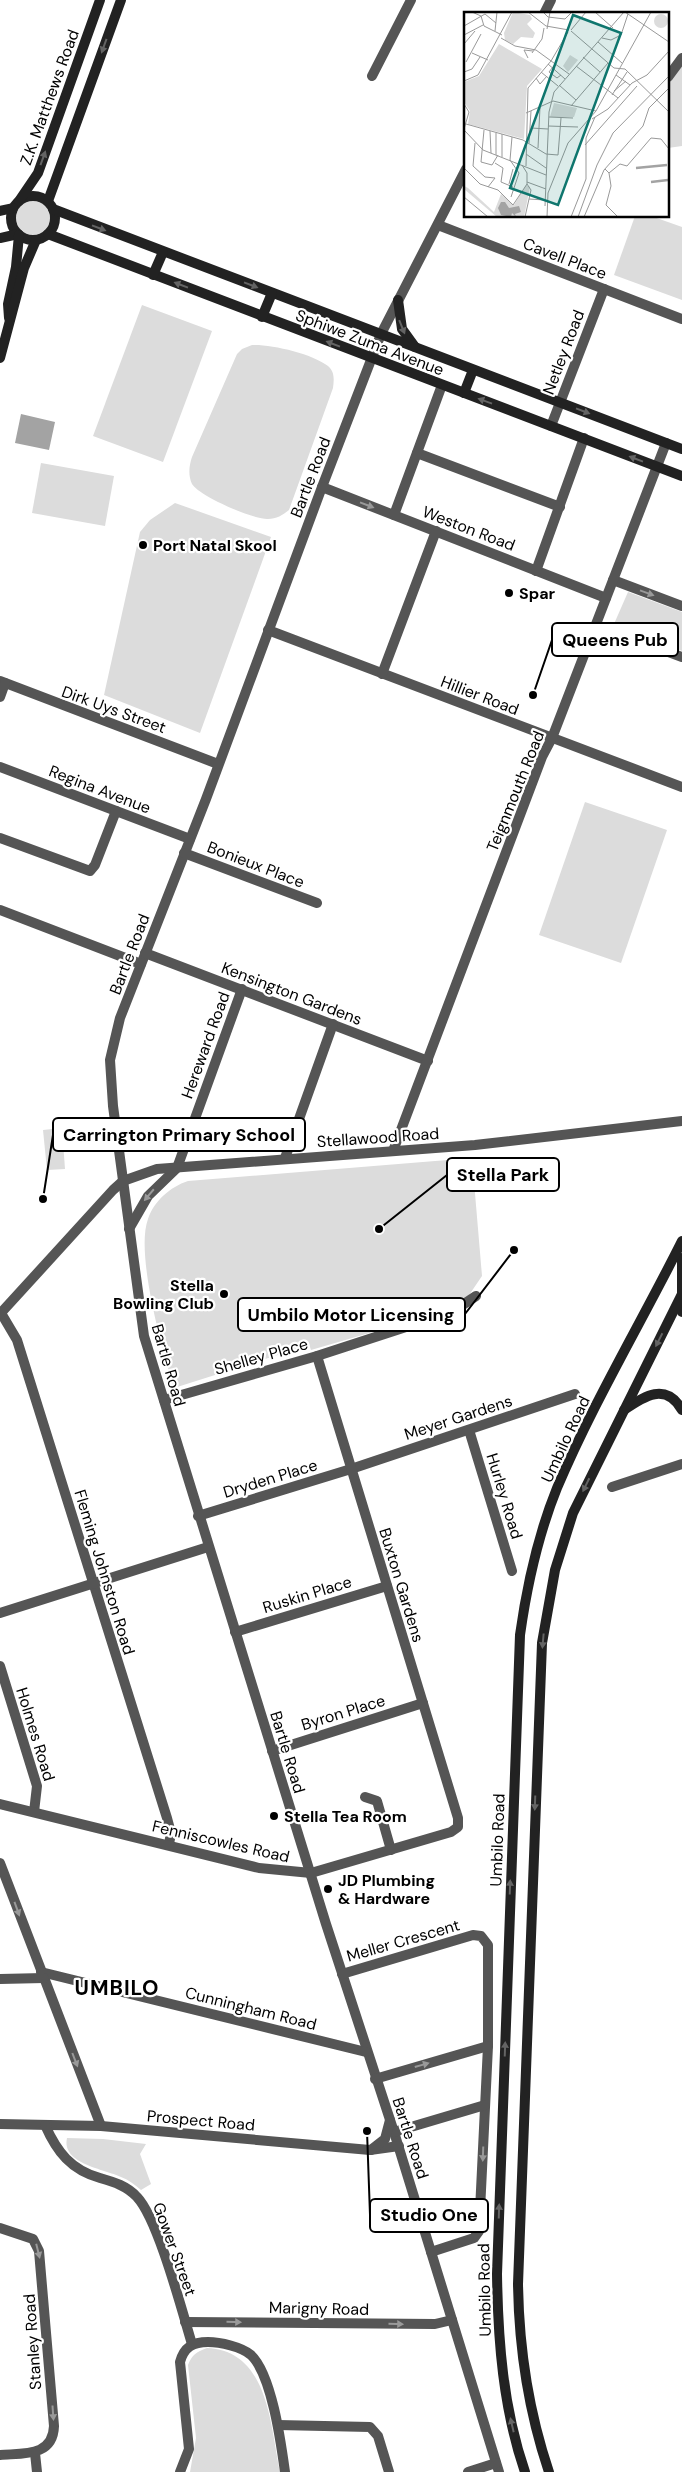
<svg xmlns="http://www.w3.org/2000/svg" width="682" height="2472" font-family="'DM Sans',sans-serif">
<rect width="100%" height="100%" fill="#fff"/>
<g fill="#dcdcdc">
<path d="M682,62V146L668,148V84Z"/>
<circle cx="33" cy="218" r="17"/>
<path d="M635,216H651L682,227V300L614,275Z"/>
<path d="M142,305L212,331L163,462L93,436Z"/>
<path d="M252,345C271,344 313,354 328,366C335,372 334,380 333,388L289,510C283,515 276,519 268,519C254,520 199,496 192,484C188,475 189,466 192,457L237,354L242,349Z"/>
<path d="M41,463L114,476L105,526L32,513Z"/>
<path d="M175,503L271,537L200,733L104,695L140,532L150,520Z"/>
<path d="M628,592L682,612V651L614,624Z"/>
<path d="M585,802L667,830L621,963L539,935Z"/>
<path d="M62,1128L65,1169L47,1170L43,1130Z"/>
<path d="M472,1158L482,1276L465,1301L452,1309L311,1350L308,1341L300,1348L174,1388C163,1352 135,1254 148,1219C154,1201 170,1187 188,1181Z"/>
<path d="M67,2138L103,2139L146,2144L140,2154L151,2184L141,2190C135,2185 129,2180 121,2177C105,2169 61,2164 67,2138Z"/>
<path d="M207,2348C269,2351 270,2425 280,2472H190L196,2438L188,2365C192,2355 196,2352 207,2348Z"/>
</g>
<path fill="#a3a3a3" d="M21,414L55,422L49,450L15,443Z"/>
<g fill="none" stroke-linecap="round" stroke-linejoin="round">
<g stroke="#555" stroke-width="10">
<path d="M544,14L551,0"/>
<path d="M372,76L411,0"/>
<path d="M668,77L682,58"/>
<path d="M466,169L381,334L322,487L206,799L120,1018L110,1060L113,1106L144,1336L326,1924L394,2132L499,2472"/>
<path d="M438,225L682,319"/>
<path d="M551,426L604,289"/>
<path d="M417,453L560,507"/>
<path d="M322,487L606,598"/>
<path d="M394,515L442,385"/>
<path d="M536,571L584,438"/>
<path d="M613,580L682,606"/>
<path d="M596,625L682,657"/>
<path d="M268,630L682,787"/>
<path d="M382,674L436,531"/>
<path d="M0,681L218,764"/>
<path d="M0,697L5,683"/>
<path d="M0,767L190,839"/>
<path d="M0,838L90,871L95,865L116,811"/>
<path d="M184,853L317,903"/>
<path d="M0,910L141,964"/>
<path d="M145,953L428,1061"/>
<path d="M393,1151L542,757L552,738L666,443"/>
<path d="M285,1158L333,1024"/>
<path d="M129,1229L148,1196L177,1168L242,989"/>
<path d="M1,1313L17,1340L167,1818L171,1833L169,1844"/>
<path d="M0,1314L113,1190L123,1181L157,1169L475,1145L682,1121"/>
<path d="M164,1400L317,1356L452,1312L476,1296"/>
<path d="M469,1430L512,1571"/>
<path d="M612,1487L682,1464"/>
<path d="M198,1516L351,1469L575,1394"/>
<path d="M0,1613L208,1547"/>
<path d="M235,1632L387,1586"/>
<path d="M0,1666L37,1786L34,1812"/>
<path d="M272,1751L423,1703"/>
<path d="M365,1797L377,1801L391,1850"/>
<path d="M0,1804L259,1868L311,1873L451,1832L458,1827V1818L317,1356"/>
<path d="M0,1863L101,2126"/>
<path d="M41,1972L366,2052"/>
<path d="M342,1974L473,1935L481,1936L488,1945V2046L479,2231L474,2238L431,2252"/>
<path d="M0,1979L44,1978"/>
<path d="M375,2079L488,2046"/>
<path d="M0,2124L101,2126L370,2150L399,2146"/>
<path d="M45,2125C57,2152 71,2170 100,2178C114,2182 127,2186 137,2197C158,2219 182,2311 192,2344"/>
<path d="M394,2132L485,2105"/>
<path d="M371,2150L385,2139L390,2120"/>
<path d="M0,2228L33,2239L39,2251L54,2426C53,2457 23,2453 0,2455"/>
<path d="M185,2322L435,2324L452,2320"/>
<path d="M278,2425L370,2427L378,2436L389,2472"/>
<path d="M35,2453L37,2472"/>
<path d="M180,2472L189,2449L180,2362C184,2347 193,2342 208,2342C220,2342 242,2347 251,2355C272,2375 281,2443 285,2472"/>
<path d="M468,2472L496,2463"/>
</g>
<g stroke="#222" stroke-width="10">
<circle cx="33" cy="218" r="22"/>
<path d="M19,201L38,173L100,0"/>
<path d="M48,201L121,0"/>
<path d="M53,209L682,449"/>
<path d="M0,211L13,208"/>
<path d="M48,234L682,476"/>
<path d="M0,238L18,234"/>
<path d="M153,275L163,252"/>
<path d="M398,300L402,329L415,347"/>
<path d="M262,317L272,293"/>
<path d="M9,318L8,304L16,267L19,235"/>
<path d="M0,358L24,268L36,240"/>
<path d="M464,393L473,370"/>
<path d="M682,1258V1312"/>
<path d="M624,1410C644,1396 666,1382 682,1410"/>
<path d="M525,2472C503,2408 498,2341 497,2274L520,1635C527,1585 538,1535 557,1488C593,1403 641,1323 682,1241"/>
<path d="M549,2472C528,2410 519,2349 518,2284L542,1643L555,1570L573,1513L682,1294"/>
</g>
</g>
<defs><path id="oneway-solid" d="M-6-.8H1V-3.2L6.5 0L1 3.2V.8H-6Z" transform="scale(1.25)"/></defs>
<g fill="#646464">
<use href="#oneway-solid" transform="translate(104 46) rotate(110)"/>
<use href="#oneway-solid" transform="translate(43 158) rotate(-70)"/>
<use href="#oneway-solid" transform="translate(99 228) rotate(21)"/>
<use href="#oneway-solid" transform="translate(181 285) rotate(-159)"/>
<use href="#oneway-solid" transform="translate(251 285) rotate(21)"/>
<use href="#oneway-solid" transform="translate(402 327) rotate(68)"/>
<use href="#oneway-solid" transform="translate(333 344) rotate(-159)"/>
<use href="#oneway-solid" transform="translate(485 401) rotate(-160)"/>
<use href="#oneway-solid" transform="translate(583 411) rotate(21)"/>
<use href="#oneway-solid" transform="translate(636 459) rotate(-159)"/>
<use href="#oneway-solid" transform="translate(659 1340) rotate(117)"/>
<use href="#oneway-solid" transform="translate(586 1485) rotate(116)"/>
<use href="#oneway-solid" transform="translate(543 1641) rotate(95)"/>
<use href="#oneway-solid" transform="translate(535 1803) rotate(92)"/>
<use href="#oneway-solid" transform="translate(510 1887) rotate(-88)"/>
<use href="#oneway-solid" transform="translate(505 2049) rotate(-88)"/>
<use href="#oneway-solid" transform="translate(499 2211) rotate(-88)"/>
<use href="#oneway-solid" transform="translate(512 2425) rotate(-103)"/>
</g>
<g fill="#999">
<use href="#oneway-solid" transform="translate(367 505) rotate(21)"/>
<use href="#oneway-solid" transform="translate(647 593) rotate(20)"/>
<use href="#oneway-solid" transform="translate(149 1195) rotate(130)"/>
<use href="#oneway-solid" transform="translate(17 1909) rotate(70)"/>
<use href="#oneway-solid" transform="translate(75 2060) rotate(69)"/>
<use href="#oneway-solid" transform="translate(422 2065) rotate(-16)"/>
<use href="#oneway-solid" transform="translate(483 2154) rotate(92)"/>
<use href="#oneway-solid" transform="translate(38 2251) rotate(76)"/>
<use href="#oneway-solid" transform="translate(234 2322) rotate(1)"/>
<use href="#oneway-solid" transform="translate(396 2324) rotate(1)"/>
<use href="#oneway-solid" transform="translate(53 2413) rotate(86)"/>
</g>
<g fill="#000" stroke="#fff" stroke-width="2">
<circle cx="143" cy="545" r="5"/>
<circle cx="509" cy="593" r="5"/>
<circle cx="224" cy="1294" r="5"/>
<circle cx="274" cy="1816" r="5"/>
<circle cx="328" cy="1889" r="5"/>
</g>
<g text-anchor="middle" stroke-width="4.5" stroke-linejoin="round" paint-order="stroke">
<g font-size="16" fill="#000" stroke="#fff">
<text transform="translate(49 97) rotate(-70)" y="6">Z.K. Matthews Road</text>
<text transform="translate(565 258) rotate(21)" y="6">Cavell Place</text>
<text transform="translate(370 342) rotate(21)" y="6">Sphiwe Zuma Avenue</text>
<text transform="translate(563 352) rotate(-69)" y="6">Netley Road</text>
<text transform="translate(310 477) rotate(-69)" y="6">Bartle Road</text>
<text transform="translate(469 528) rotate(21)" y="6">Weston Road</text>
<text transform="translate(480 695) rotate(21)" y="6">Hillier Road</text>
<text transform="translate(114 709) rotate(20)" y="6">Dirk Uys Street</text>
<text transform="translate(100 789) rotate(21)" y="6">Regina Avenue</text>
<text transform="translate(515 791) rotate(-68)" y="6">Teignmouth Road</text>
<text transform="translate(256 864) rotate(21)" y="6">Bonieux Place</text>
<text transform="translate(129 954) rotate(-69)" y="6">Bartle Road</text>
<text transform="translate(292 993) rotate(21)" y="6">Kensington Gardens</text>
<text transform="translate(205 1045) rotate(-70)" y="6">Hereward Road</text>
<text transform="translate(378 1137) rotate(-4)" y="6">Stellawood Road</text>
<text transform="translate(261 1356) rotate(-16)" y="6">Shelley Place</text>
<text transform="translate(169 1365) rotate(74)" y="6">Bartle Road</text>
<text transform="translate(458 1417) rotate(-18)" y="6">Meyer Gardens</text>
<text transform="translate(565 1439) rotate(-65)" y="6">Umbilo Road</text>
<text transform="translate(270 1478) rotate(-17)" y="6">Dryden Place</text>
<text transform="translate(505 1496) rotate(73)" y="6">Hurley Road</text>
<text transform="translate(105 1572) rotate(73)" y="6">Fleming Johnston Road</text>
<text transform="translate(402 1585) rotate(73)" y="6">Buxton Gardens</text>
<text transform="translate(307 1594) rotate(-17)" y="6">Ruskin Place</text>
<text transform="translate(343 1712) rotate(-17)" y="6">Byron Place</text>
<text transform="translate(36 1734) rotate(73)" y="6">Holmes Road</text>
<text transform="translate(288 1752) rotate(73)" y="6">Bartle Road</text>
<text transform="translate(497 1840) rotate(-88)" y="6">Umbilo Road</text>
<text transform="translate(221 1841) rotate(13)" y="6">Fenniscowles Road</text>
<text transform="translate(403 1940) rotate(-16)" y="6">Meller Crescent</text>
<text transform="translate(251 2008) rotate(14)" y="6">Cunningham Road</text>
<text transform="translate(201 2120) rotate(5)" y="6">Prospect Road</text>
<text transform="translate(411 2138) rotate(72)" y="6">Bartle Road</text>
<text transform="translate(175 2249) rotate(70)" y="6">Gower Street</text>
<text transform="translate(484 2290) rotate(-91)" y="6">Umbilo Road</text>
<text transform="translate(319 2308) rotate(1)" y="6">Marigny Road</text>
<text transform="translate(32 2342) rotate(-94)" y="6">Stanley Road</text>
</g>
<g font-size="16" font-weight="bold" fill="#000" stroke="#fff" text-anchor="start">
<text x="153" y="551">Port Natal Skool</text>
<text x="519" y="599">Spar</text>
<text x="214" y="1291" text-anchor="end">Stella<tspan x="214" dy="18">Bowling Club</tspan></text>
<text x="284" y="1822">Stella Tea Room</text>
<text x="338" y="1886">JD Plumbing<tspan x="338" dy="18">&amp; Hardware</tspan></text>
</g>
<g font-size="21" font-weight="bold" letter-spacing="1" fill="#000" stroke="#fff">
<text x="117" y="1995">UMBILO</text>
</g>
</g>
<g transform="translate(464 12)">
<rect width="205" height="205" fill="#fff"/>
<path d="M49,0L66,3L68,7L63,12L71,21L69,26L57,25L49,32L41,28L40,21ZM190 9a7 7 0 1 1 14 0a7 7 0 1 1-14 0ZM35,32L78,57L63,74L60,127L4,112L6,99L0,90V70L15,64ZM106,43L114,48L104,60L99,54ZM90,91L113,96L110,105H86ZM62,173L66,175L60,205H33L0,177V174L4,176L30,200L37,182L50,193Z" fill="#dcdcdc"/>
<path d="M37,190H41L45,196L55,194L57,200L51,202L52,205L48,201L47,205L37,203L34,196Z" fill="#a3a3a3"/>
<path fill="none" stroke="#a3a3a3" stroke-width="2.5" d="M172,156L203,153M187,170L204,168"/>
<path fill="none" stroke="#999" stroke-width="1" d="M8,0L17,4L20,14L38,23M64,0L82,14L105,18M79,0L84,5L101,7L108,0M131,0L149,16M161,0L205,30M0,14L21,2L32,11M83,17L86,0M107,18L122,0M31,19L33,0M107,19L150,56L161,57L205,100M0,23L19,13M37,26L51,34L72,38L105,62M138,26L147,28L157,23L164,2M134,30L158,51M0,32L11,19M8,41L24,48M68,41L78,27L80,16M119,45L136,60M64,46L60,38L69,39M2,50L17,22M92,51L85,60L93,66L97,63M84,52L101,67M112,54L154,86M0,60L8,57L16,45M77,60L94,74M152,63L166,73M72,66L76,72L83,64M0,69L14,63L48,0M95,73L112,88M150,79L162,69M148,83L163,60M0,92L5,100L0,117V147M107,94L144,51M62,101L89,89L132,99M85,105L109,106M128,107L144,97L168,71L183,63L205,39M2,112L59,128L82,142L94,143L97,106M84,114L114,115M67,116L84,117M20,118L17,150L28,153L34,143M1,119L19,138L82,163M26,119L27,141M32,121V143M38,122V145M11,131L9,154L21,165L31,166L24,175M65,131L67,99M121,133L173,74M74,136L76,95M62,142L82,156M31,151L39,156L37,170L49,175M62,154L64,76L87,49L104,20M0,156L16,172L34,178L49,193L63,172V161L58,153M141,157L145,161L147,174L142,193L154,205M145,161L156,152L163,154L187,126L197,127L205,137M63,170L82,177M45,172L49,157M0,185L24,205M47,185L55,161L46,148L48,125M65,187L81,188M81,194L85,100L90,80L160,0M61,205L67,178L63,172M83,205L84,181L104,131L132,99L187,0M107,205L122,167V126L131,105M114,205L133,153L149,121L205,64M120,205L140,158L179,114L185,96L205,76"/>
<path fill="#0f766e" fill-opacity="0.15" stroke="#0f766e" stroke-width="2.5" d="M109,3L157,21L94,193L46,176Z"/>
<rect width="205" height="205" fill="none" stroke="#000" stroke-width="2.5"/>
</g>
<path fill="none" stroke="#000" stroke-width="2" d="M533 695L552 640M43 1199L53 1135M379 1229L447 1175M514 1250L465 1314M367 2131L370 2215"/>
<g fill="#000" stroke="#fff" stroke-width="2">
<circle cx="533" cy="695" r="5"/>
<circle cx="43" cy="1199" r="5"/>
<circle cx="379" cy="1229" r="5"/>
<circle cx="514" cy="1250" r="5"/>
<circle cx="367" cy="2131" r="5"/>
</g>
<g fill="#fff" stroke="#000" stroke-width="2">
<rect x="552" y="623" width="126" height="33" rx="5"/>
<rect x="53" y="1118" width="252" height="33" rx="5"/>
<rect x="447" y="1158" width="112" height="33" rx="5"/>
<rect x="238" y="1298" width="227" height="33" rx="5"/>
<rect x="370" y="2199" width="118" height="33" rx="5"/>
</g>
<g font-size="18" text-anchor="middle" font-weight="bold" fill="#000">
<text x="615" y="646">Queens Pub</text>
<text x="179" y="1141">Carrington Primary School</text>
<text x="503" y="1181">Stella Park</text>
<text x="351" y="1321">Umbilo Motor Licensing</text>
<text x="429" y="2221">Studio One</text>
</g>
</svg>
